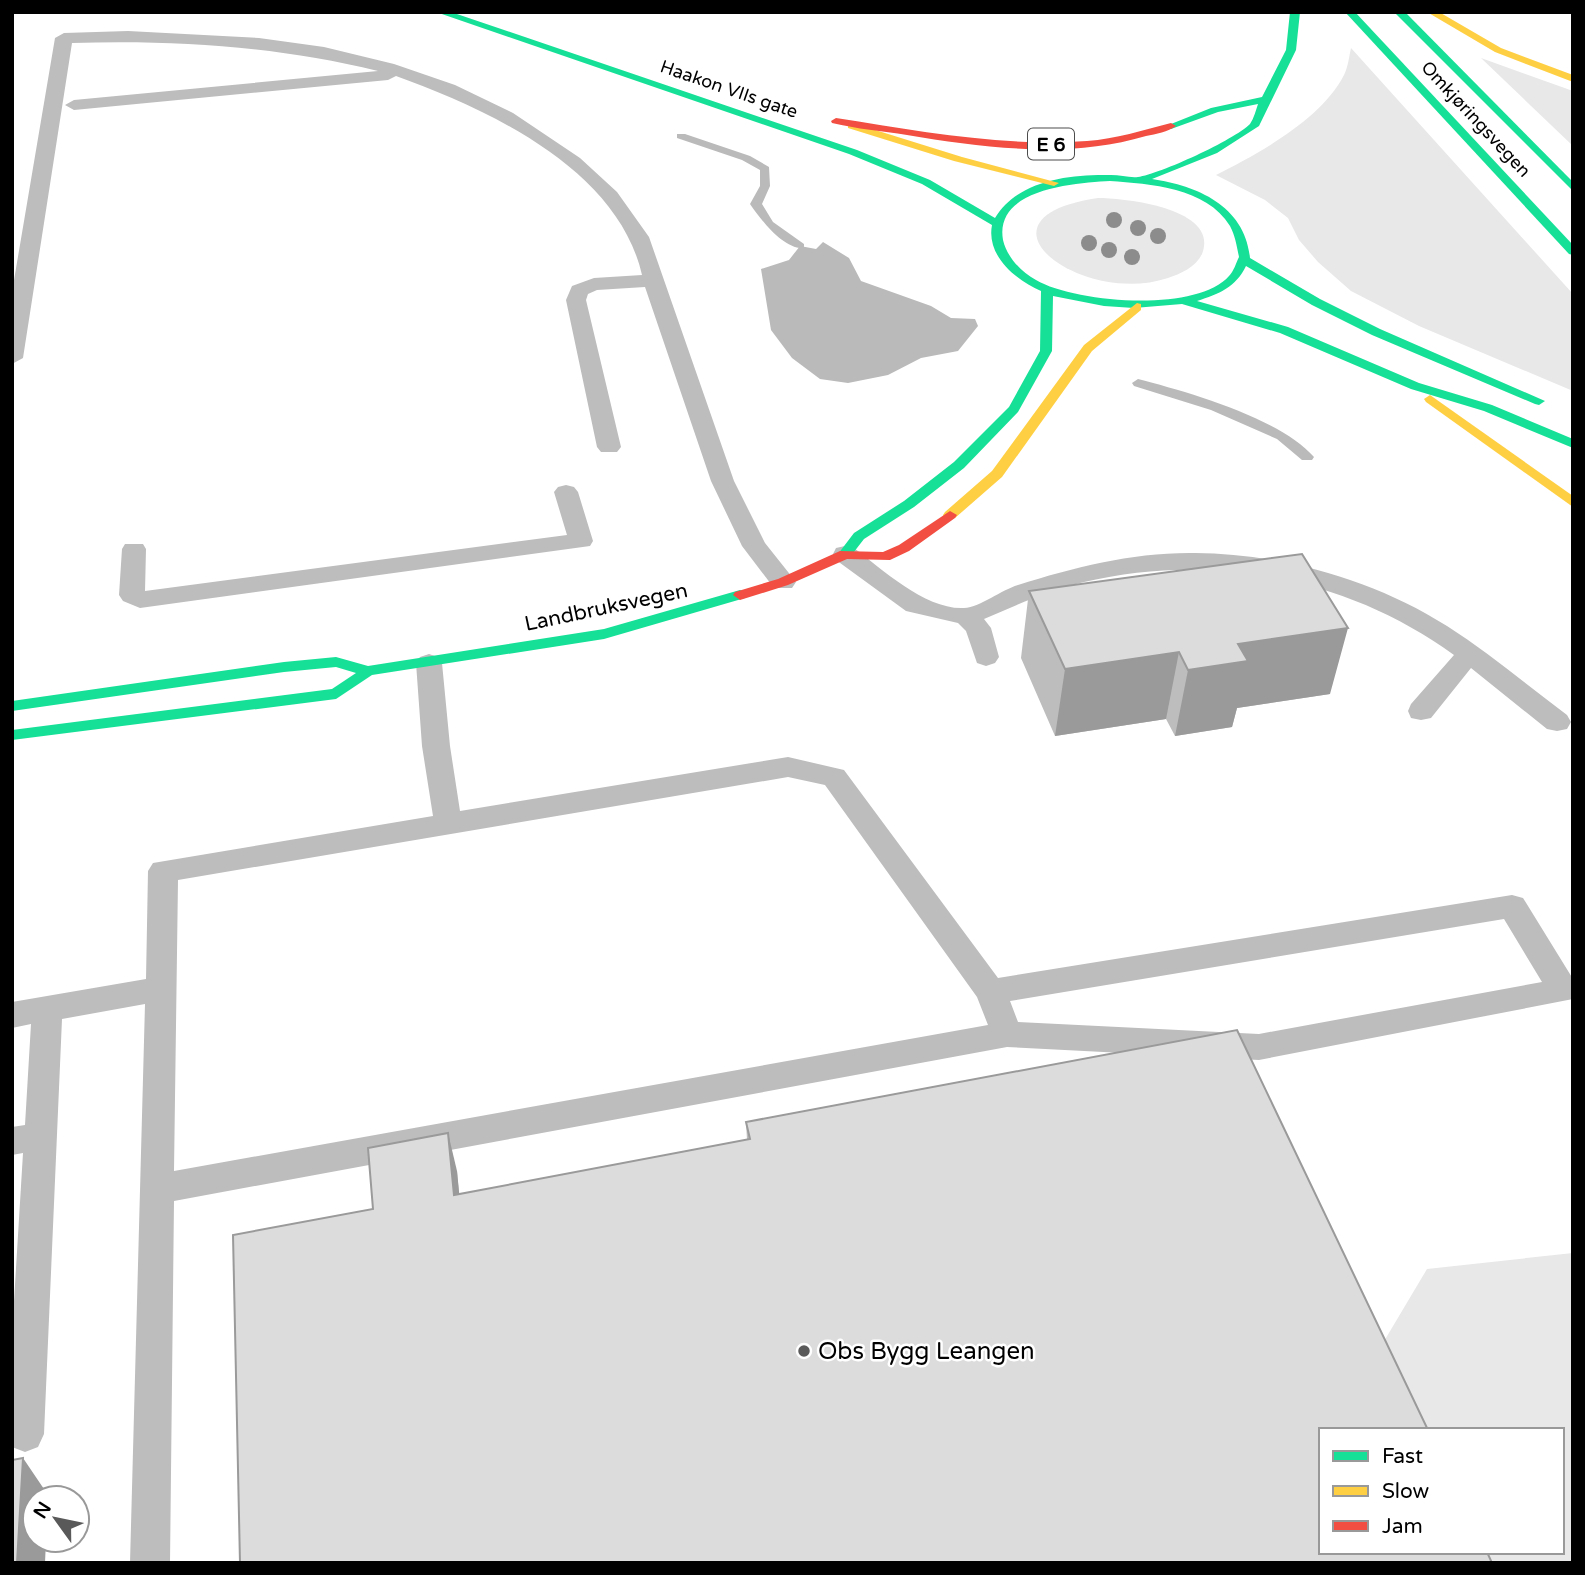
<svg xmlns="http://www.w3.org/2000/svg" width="1585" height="1575" font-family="'Varela Round',sans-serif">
<rect width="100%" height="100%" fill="#fff"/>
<g fill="#e8e8e8">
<path d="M1351,48L1573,294V391L1419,326L1351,291L1318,262L1299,240L1288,218L1265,200L1216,175C1259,153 1321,120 1344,75C1348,67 1349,57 1351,48Z"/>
<path d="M1481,58L1573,91V146Z"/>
<path d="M1098,198C1124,198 1220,208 1202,254C1196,267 1180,274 1168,278C1081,307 962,218 1098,198Z"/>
<path d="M1573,1253V1563H1479L1474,1552H1562V1430H1415L1377,1353L1427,1269Z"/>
</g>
<path fill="#bababa" d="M823,242L849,258L861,281L931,306L951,318L975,319L978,326L958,351L921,358L888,375L848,383L820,379L792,358L771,330L761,269L789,260L800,246L816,249Z"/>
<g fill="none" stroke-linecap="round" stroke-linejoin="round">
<g fill="#bababa" fill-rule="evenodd">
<path d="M677,134H685L750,156L769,167L770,186L762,204L773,222L804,244V248C784,250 761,220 750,204L760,186V170L742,160L677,138Z"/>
<path d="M1138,379C1188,392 1280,418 1314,457L1312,460H1302L1277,439L1211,410L1134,386L1132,383Z"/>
</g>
<g fill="#bdbdbd" fill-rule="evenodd">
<path d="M128,31L259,38L324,47L394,64L455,85L513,113L580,158L617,192L649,237L734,481L765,543L796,582L792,588H774L742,546L711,481L645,287L597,290L588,294L586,300L621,447L617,452H601L597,447L566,300L572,286L594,278L642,275C618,169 488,109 396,76L388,80L74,110L65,105L74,100L378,71C276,46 176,40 72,43L23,358L12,364V292L55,38L64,33Z"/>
<path d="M566,485L574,487L578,492L593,541L590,546L140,608L123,601L119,595L122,549L125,544H143L146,549L145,591L567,535L554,492L558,487Z"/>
<path d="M845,546L854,548C883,570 926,610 964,608C981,607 1001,590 1018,585C1075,567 1134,552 1195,553C1282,554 1373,579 1447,626C1489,653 1527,685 1567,715L1571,722L1567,729L1557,731L1547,729L1471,668L1431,718L1421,720L1411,718L1408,711L1411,704L1454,655C1347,577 1212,552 1084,582C1049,590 1017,605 984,619L991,628L999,657L995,663L986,666L977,663L966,631L958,623L906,611L836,560L833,554L836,548Z"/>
<path d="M429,654L438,657L442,663L450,746L460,811L788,757L844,770L998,978L1512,895L1523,898L1573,979V999L1259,1060L1007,1047L174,1201L170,1563H130L145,1004L62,1019L44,1434L38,1447L25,1452L12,1447V1334L23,1153L12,1155V1127L25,1125L31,1024L12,1028V1002L146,979L148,871L153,863L433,816L422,746L416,663L420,657ZM788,777L825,785L977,997L988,1025L174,1171L178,880ZM1504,919L1542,982L1259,1034L1018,1022L1010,1001Z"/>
</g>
<g fill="#16e098" fill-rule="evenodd">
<path d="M436,12H451L857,150L930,180L995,218C1018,180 1070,174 1111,175C1120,175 1130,178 1138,177C1160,174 1234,140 1250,124C1254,118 1256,110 1258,104L1218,112L1171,129L1166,126L1211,108L1262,97L1286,50L1290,12H1300L1296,50L1259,126L1217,153L1152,179C1198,186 1245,206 1250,258L1320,299L1380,329L1545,401L1539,405L1535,404L1372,335L1312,305L1246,266C1236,287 1219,294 1197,301L1288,327L1419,383L1492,405L1573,439V448L1484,411L1411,389L1280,333L1182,304L1134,308L1104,306L1053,296L1052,351L1018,412L964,468L914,507L864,539L850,557H840L838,554L854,533L904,501L954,462L1009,407L1040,351L1041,291C1016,280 986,256 992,225L922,184L849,154ZM1110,181C1150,184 1206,187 1230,226C1235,235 1237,247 1239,257C1236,263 1234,271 1229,276C1197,313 1075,303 1036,280C1021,272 1007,257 1003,240C994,188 1076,183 1110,181Z"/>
<path d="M1345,12H1355L1573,245V255L1569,254Z"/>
<path d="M1394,12H1405L1573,182V191Z"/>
<path d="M740,590L745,592L747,595L745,598L604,639L372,675L336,699L12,740V730L332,689L356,673L336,667L284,672L12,711V701L284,662L336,657L368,666L604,629Z"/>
</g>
<g fill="#ffcf43" fill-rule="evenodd">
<path d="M1427,12H1439L1501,48L1573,75V82L1495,52Z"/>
<path d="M848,124H856L962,157L1059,183L1054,186L954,161L848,128Z"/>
<path d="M1137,303L1141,304V310L1092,351L1002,477L955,518H945L943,515L945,512L992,471L1084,345Z"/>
<path d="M1430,395L1573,496V507L1426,402L1424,399Z"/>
</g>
<g fill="#f24e42" fill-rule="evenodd">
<path d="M836,118C919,131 1003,147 1087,141C1116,139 1143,130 1171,123L1176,126C1168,132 1156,134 1146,136C1069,159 985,148 907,135C882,131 857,129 832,123L831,121Z"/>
<path d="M950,511L957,515L955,518L909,551L890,560L847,559L788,585L740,600L733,595L735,592L778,579L840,551L883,552L899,545Z"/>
</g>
</g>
<g fill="#8c8c8c">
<circle cx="1114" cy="220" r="8"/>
<circle cx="1138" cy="228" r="8"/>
<circle cx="1158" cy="236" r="8"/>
<circle cx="1089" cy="243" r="8"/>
<circle cx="1109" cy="250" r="8"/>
<circle cx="1132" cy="257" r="8"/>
</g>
<g fill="#bdbdbd">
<path d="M1029,591L1330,694L1237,708L1232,727L1175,736L1166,719L1055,736L1021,658Z"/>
<path d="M746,1122L1428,1430L373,1209L457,1171L459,1194L747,1140Z"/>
</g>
<g fill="#9a9a9a">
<path d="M1348,628L1330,694L1237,708L1232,727L1175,736L1188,670L1238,644Z"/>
<path d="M1179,652L1166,719L1055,736L1065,669Z"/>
<path d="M448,1133L457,1171L463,1232L454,1195Z"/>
<path d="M23,1458L48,1495V1498H35V1540H46L45,1563H17Z"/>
</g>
<g fill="#dcdcdc" stroke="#9a9a9a" stroke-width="2">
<path d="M1302,554L1348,628L1238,644L1248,661L1188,670L1179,652L1065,669L1029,591Z"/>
<path d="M1237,1030L1428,1430H1321V1552H1487L1492,1563H240L233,1235L373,1209L368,1148L448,1133L454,1195L750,1139L746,1122Z"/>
<path d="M23,1458L17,1563H12V1460Z"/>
</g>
<circle fill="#595959" stroke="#fff" stroke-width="2.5" cx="804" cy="1351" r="7"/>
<g text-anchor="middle" stroke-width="5" stroke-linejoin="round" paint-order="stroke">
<g font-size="18" fill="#000" stroke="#fff">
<text transform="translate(729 89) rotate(19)" y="6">Haakon VIIs gate</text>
<text transform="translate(1476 119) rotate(47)" y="6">Omkjøringsvegen</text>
</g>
<rect fill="#fff" stroke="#4c4c4c" stroke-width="2" x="1028" y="128.5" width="46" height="31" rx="5"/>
<g font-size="19" font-weight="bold" fill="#000">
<text x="1051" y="151">E 6</text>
</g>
<g font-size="21" fill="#000" stroke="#fff">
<text transform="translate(606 607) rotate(-12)" y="7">Landbruksvegen</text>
</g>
<g font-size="24" fill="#000" stroke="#fff" text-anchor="start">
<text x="818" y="1359">Obs Bygg Leangen</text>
</g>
</g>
<rect width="1585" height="1575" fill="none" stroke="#000000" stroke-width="28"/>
<rect x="1319" y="1428" width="245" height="126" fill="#ffffff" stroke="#999999" stroke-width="2"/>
<rect x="1333" y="1451" width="35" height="10" fill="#16e098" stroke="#999999" stroke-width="2"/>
<text x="1382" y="1463" font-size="21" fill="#000000">Fast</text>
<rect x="1333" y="1486" width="35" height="10" fill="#ffcf43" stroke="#999999" stroke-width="2"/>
<text x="1382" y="1498" font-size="21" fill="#000000">Slow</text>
<rect x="1333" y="1521" width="35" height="10" fill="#f24e42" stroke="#999999" stroke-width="2"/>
<text x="1382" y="1533" font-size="21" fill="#000000">Jam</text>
<g transform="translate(56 1519) rotate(303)"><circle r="33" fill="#ffffff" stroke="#999999" stroke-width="2"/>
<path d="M0-5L12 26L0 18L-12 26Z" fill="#595959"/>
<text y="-10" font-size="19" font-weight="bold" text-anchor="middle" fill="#000000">N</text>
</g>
</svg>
